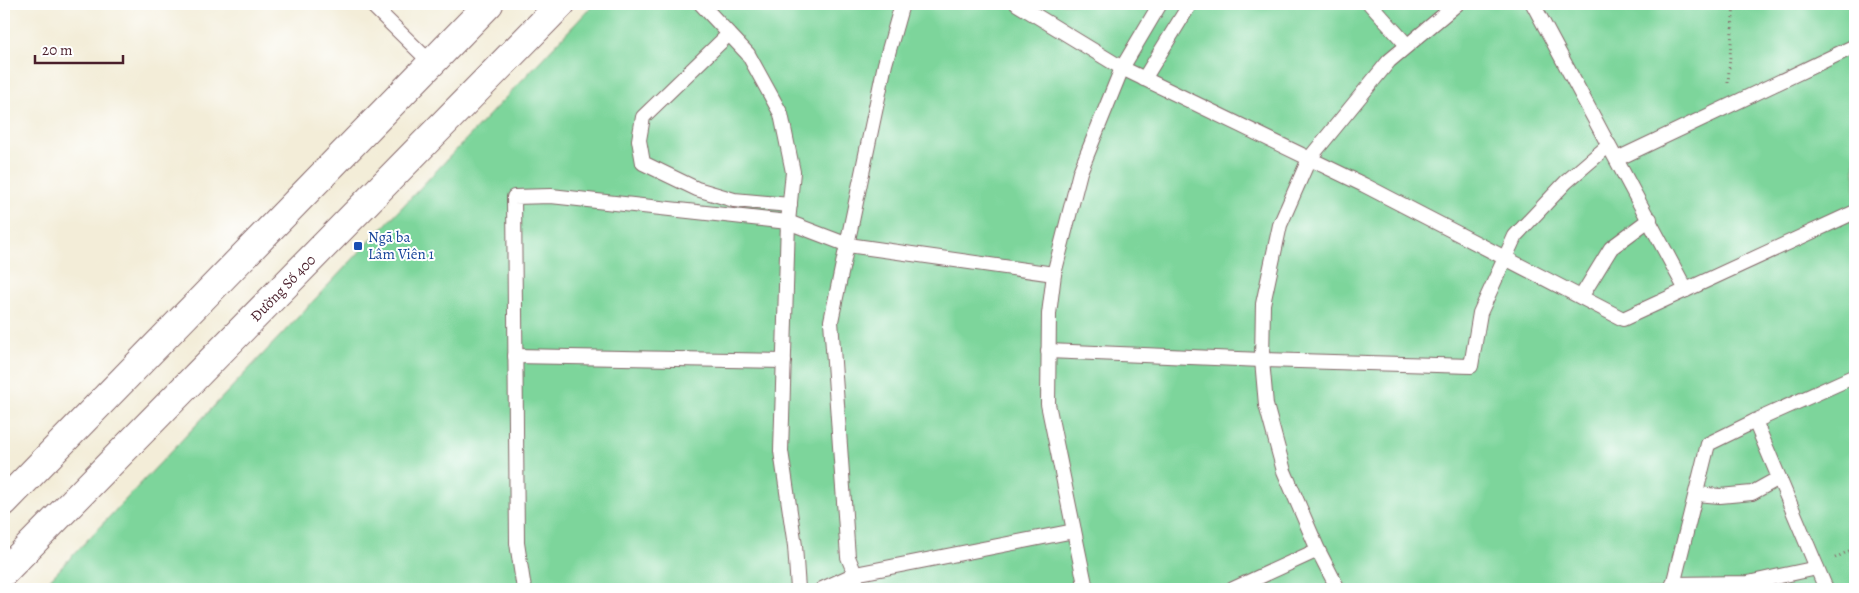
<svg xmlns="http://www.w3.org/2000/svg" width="1859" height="593" font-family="Alegreya,serif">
<rect width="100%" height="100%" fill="#fff"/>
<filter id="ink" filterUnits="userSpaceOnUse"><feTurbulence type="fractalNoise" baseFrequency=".02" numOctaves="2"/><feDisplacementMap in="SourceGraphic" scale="10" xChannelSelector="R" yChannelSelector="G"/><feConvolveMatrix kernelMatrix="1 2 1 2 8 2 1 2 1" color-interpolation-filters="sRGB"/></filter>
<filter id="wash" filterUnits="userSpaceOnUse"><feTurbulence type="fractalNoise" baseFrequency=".0096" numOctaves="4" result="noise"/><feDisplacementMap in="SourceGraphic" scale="20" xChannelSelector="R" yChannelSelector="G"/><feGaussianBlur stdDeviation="1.12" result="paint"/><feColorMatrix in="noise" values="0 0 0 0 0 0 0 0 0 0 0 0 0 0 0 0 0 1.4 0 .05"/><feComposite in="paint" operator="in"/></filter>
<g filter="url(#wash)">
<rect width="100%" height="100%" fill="#f3edd8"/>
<path fill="#7dd59b" stroke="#647a63" d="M594,4H1855V589H41Z"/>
</g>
<g filter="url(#ink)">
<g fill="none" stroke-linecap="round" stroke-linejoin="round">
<g stroke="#856768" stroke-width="16">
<g id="service">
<path d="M371,4L432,64"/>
<path d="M701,4L748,54L781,114L793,172L788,222L781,451L795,546L798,589"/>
<path d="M1017,4L1122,68L1364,185L1623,319L1855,212"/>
<path d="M1370,4L1407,45"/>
<path d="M1533,4L1686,290"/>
<path d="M729,34L643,117L639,140L643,163L697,189L734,200L790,205"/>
<path d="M1144,79L1190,4"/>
<path d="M1617,159L1855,46"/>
<path d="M1581,297L1611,248L1650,219"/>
<path d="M1048,351L1262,360L1471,366L1480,313L1515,236L1566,182L1609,145"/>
<path d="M515,356L784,361"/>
<path d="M1755,421L1826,589"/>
<path d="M1696,494L1720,496L1752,493L1779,478"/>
<path d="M1673,584L1748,583L1817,568"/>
<path d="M524,589L517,543L514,197L551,196L788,222L848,245L1054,274"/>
<path d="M822,589L855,574L1074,531"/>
<path d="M857,589L855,574L848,557L831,321L885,64L902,4"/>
<path d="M1086,589L1048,404L1049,314L1054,274L1080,172L1122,68L1160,4"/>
<path d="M1233,589L1318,550"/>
<path d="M1338,589L1318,550L1284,471L1266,405L1262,360L1263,304L1280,225L1309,159L1389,61L1457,4"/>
<path d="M1672,589L1708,444L1755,421L1855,376"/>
</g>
</g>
<g stroke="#856768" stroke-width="30">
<g id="tertiary">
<path d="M4,502L489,4"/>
<path d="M4,572L561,4"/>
</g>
</g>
<g stroke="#856768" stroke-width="3" stroke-dasharray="1 4" stroke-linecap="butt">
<path d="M1728,83L1734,4"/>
<path d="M1835,558L1855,548"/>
</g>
<use href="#service" stroke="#fff" stroke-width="14"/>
<use href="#tertiary" stroke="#fff" stroke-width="28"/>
</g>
</g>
<rect fill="#1a4fb4" stroke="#fff" stroke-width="2" x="353" y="241" width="10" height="10" rx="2.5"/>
<g text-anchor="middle" stroke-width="4" stroke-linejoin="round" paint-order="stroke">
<g font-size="15" fill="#164399" stroke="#fff" text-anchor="start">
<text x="368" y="242">Ngã ba<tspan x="368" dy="17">Lâm Viên 1</tspan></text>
</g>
<g font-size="15" fill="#4a1f2b" stroke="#fff">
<text transform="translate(283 288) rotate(-46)" y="5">Đường Số 400</text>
</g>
</g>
<rect width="1859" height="593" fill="none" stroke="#fff" stroke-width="20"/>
<path d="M35 55v8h88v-8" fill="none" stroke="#4a1f2b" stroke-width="2.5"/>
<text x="42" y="55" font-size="15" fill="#4a1f2b" stroke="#ffffff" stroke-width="4" paint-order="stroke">20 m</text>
</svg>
